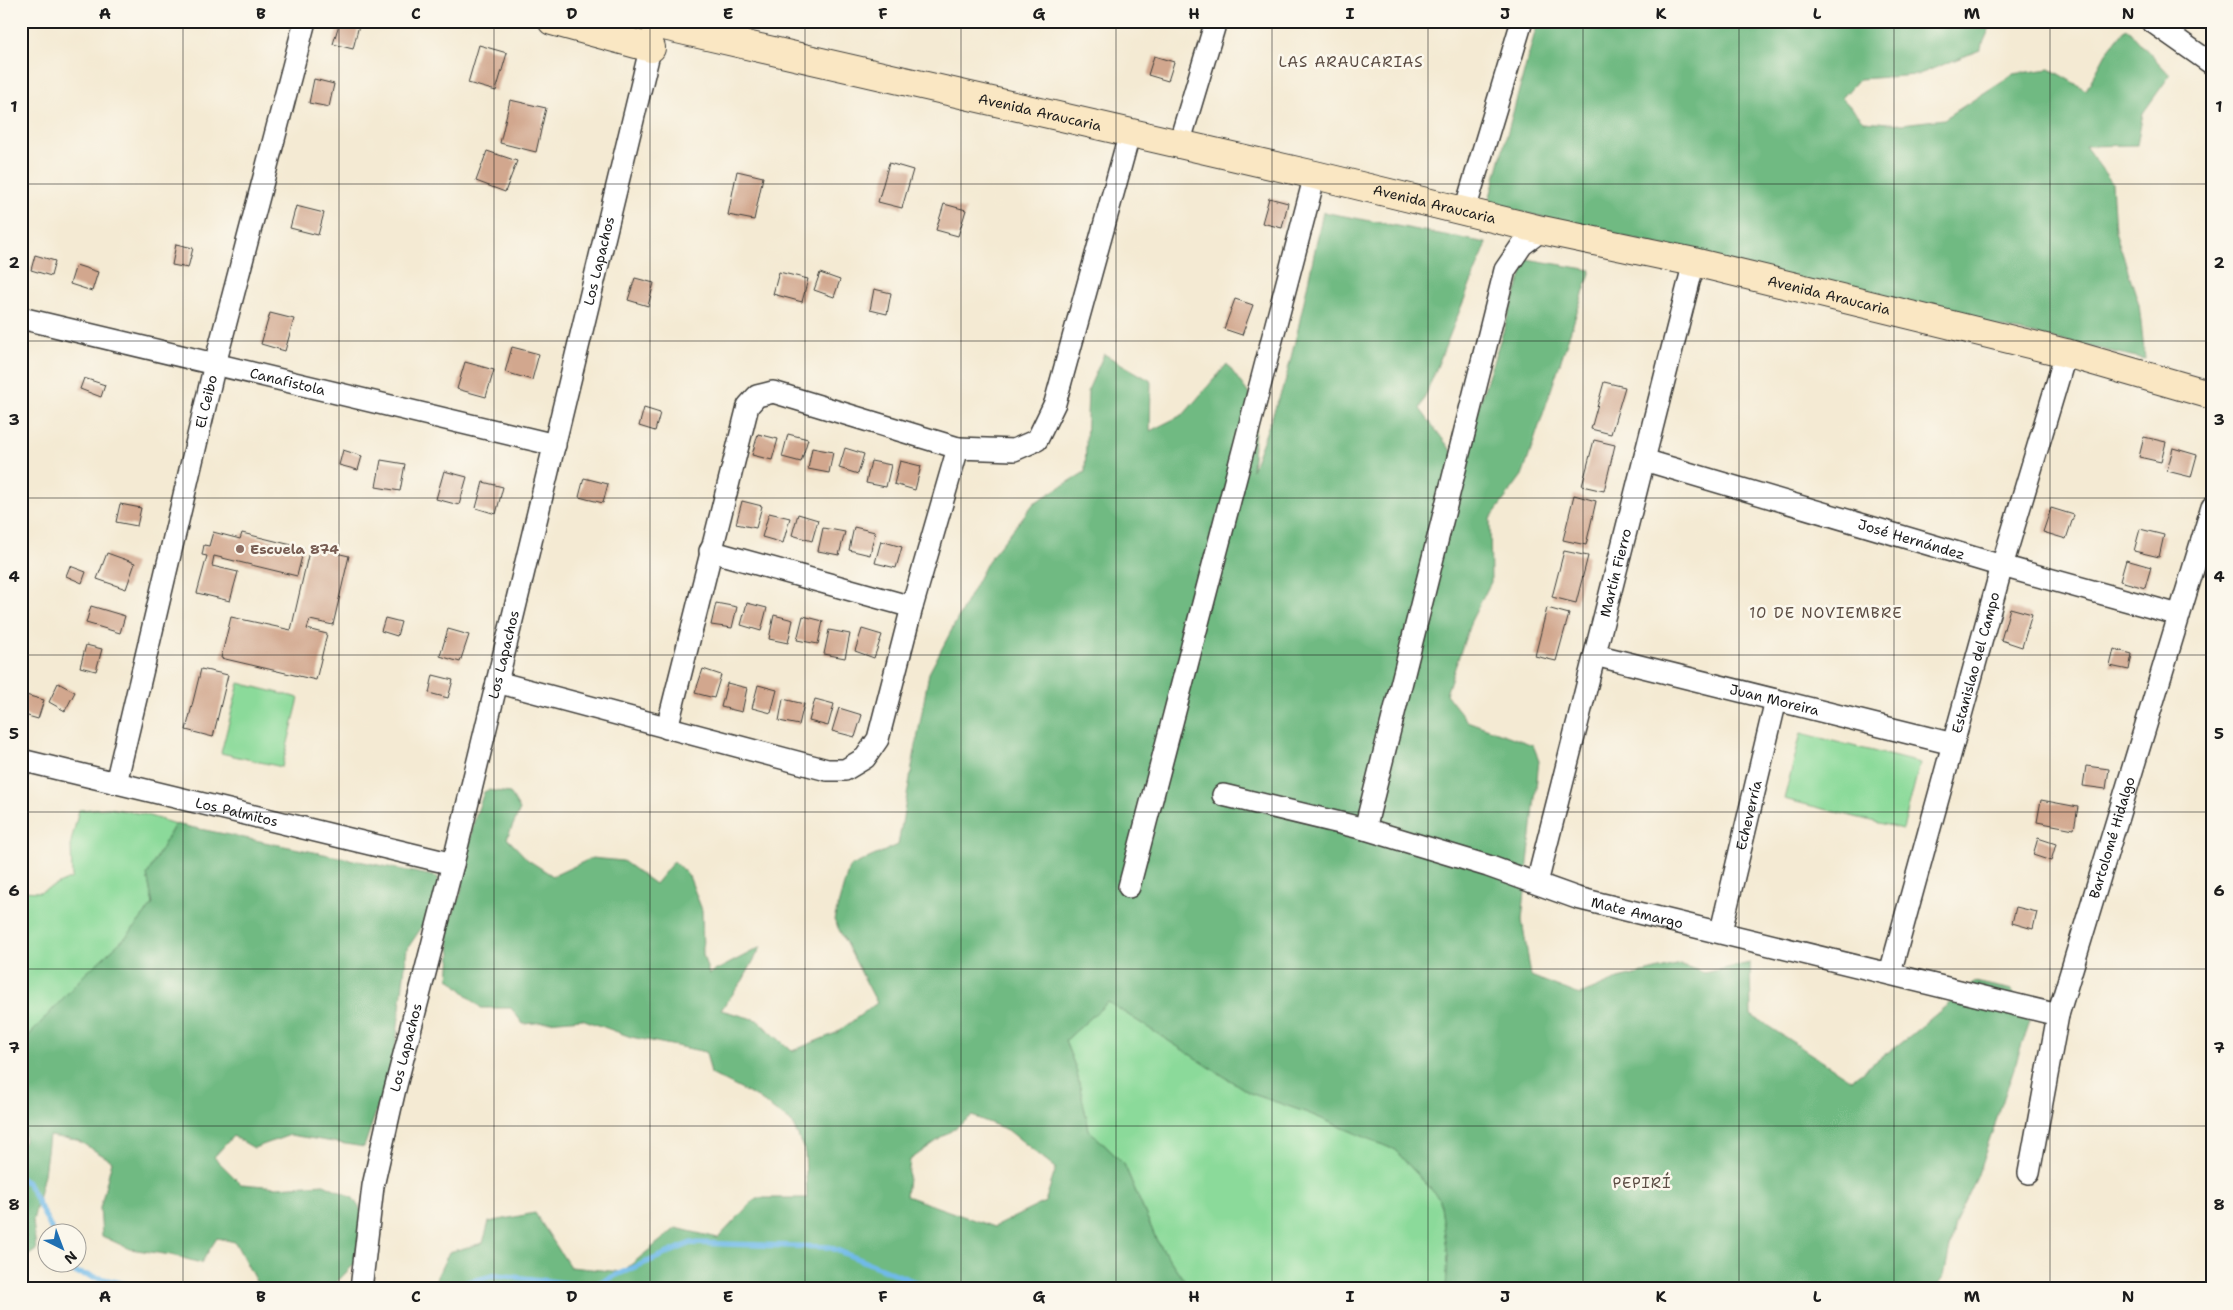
<svg xmlns="http://www.w3.org/2000/svg" width="2233" height="1310" font-family="'Shantell Sans',sans-serif">
<rect width="100%" height="100%" fill="#fbf7ec"/>
<filter id="ink" filterUnits="userSpaceOnUse"><feTurbulence type="fractalNoise" baseFrequency=".02" numOctaves="2"/><feDisplacementMap in="SourceGraphic" scale="10" xChannelSelector="R" yChannelSelector="G"/><feConvolveMatrix kernelMatrix="1 2 1 2 8 2 1 2 1" color-interpolation-filters="sRGB"/></filter>
<filter id="wash" filterUnits="userSpaceOnUse"><feTurbulence type="fractalNoise" baseFrequency=".0096" numOctaves="4" result="noise"/><feDisplacementMap in="SourceGraphic" scale="20" xChannelSelector="R" yChannelSelector="G"/><feGaussianBlur stdDeviation="1.12" result="paint"/><feColorMatrix in="noise" values="0 0 0 0 0 0 0 0 0 0 0 0 0 0 0 0 0 1.4 0 .05"/><feComposite in="paint" operator="in"/></filter>
<g filter="url(#wash)">
<rect width="100%" height="100%" fill="#f4ead3"/>
<g fill="#8bda9a" stroke="#547b5b">
<path d="M239,683L299,698L282,767L221,753Z"/>
<path d="M1801,733L1920,763L1903,829L1784,799Z"/>
<path d="M109,808L143,814L175,824L147,875L153,904L128,935L84,976L25,1040L21,1053V891L40,892L72,878L71,842L79,810Z"/>
<path d="M1108,1002L1250,1093L1308,1113L1395,1150L1440,1199L1448,1256L1446,1289H1190L1157,1241L1124,1164L1089,1130L1076,1069L1065,1041Z"/>
</g>
<g fill="#70ba82" stroke="#466b4f" fill-rule="evenodd">
<path d="M1538,21H1993L1980,50L1917,75L1859,79L1842,98L1864,121L1902,124L1944,119L2013,74L2050,69L2086,90L2106,53L2126,28L2170,75L2143,113L2137,145L2085,146L2112,183L2115,231L2139,304L2145,359L1968,320L1488,204Z"/>
<path d="M1323,212L1487,243L1420,409L1460,462L1527,259L1591,270L1523,474L1490,519L1491,582L1471,621L1446,694L1467,721L1533,745L1539,760L1522,920L1531,976L1580,995L1618,979L1680,964L1704,973L1750,963L1751,1015L1851,1080L1911,1035L1975,982L2012,990L2030,1021L1977,1177L1955,1223L1944,1276L1935,1289H1446L1448,1256L1440,1199L1395,1150L1308,1113L1250,1093L1108,1002L1065,1041L1076,1069L1089,1130L1124,1164L1157,1241L1190,1289H431L449,1252L483,1243L489,1222L535,1213L570,1267L622,1272L676,1228L718,1238L756,1198H807L805,1152L792,1123L758,1098L711,1074L706,1052L631,1037L582,1019L523,1024L511,1008H481L449,978L451,954L447,930L461,892L473,824L484,792L488,790L510,793L520,810L507,838L528,860L553,876L592,858L623,861L655,884L674,861L689,876L702,910L703,955L709,974L761,947L743,980L721,1010L757,1020L792,1051L836,1033L877,1003L834,920L849,867L898,845L929,673L988,561L1034,503L1085,472L1088,390L1104,354L1151,381L1150,431L1184,414L1227,364L1257,405L1252,470L1285,382L1298,329ZM972,1116L1008,1130L1056,1168L1045,1202L994,1227L906,1196L910,1160Z"/>
<path d="M175,824L438,877L439,902L407,949L396,1043L391,1068L364,1147L290,1135L254,1148L233,1136L214,1157L241,1184L277,1187L324,1184L353,1198L366,1218L364,1254L330,1289H260L235,1242L217,1238L201,1263L171,1255L130,1249L102,1236L100,1208L112,1161L77,1140L49,1136L44,1174L33,1221L36,1250L21,1261V1145L25,1142C22,1109 16,1072 25,1040L84,975L128,935L153,904L147,875Z"/>
</g>
<g fill="none" stroke-linecap="round" stroke-linejoin="round">
<g stroke="#70bae9" stroke-width="5.5">
<path d="M21,1179L28,1183L53,1232"/>
<path d="M68,1262L73,1272L147,1289"/>
<path d="M439,1289L497,1275L591,1286L691,1243L829,1247L915,1282L939,1289"/>
</g>
</g>
<g id="blocks">
<g fill="#d2a78e">
<path d="M340,21H360L353,49L333,44Z"/>
<path d="M479,45L507,53L496,91L468,83Z"/>
<path d="M1154,56L1174,62L1168,81L1148,75Z"/>
<path d="M314,79L334,84L329,107L309,103Z"/>
<path d="M510,100L546,108L536,152L500,143Z"/>
<path d="M487,151L517,161L505,192L476,181Z"/>
<path d="M889,163L913,170L902,208L878,202Z"/>
<path d="M737,171L763,177L754,220L728,215Z"/>
<path d="M1269,198L1288,203L1282,228L1262,223Z"/>
<path d="M944,204L966,210L958,236L936,230Z"/>
<path d="M296,206L324,213L318,235L290,228Z"/>
<path d="M176,244L193,248L188,268L172,265Z"/>
<path d="M35,255L55,261L51,276L31,270Z"/>
<path d="M76,265L98,272L92,291L70,284Z"/>
<path d="M779,272L808,279L802,302L773,294Z"/>
<path d="M820,273L840,280L834,297L814,290Z"/>
<path d="M635,278L654,283L648,306L628,300Z"/>
<path d="M874,289L891,293L887,314L870,310Z"/>
<path d="M1235,299L1253,305L1242,335L1224,329Z"/>
<path d="M270,313L294,319L285,351L261,344Z"/>
<path d="M512,347L539,354L532,380L505,372Z"/>
<path d="M465,362L494,370L486,397L457,389Z"/>
<path d="M84,378L105,385L101,397L80,389Z"/>
<path d="M1604,382L1625,387L1611,434L1591,429Z"/>
<path d="M644,408L660,413L655,431L639,426Z"/>
<path d="M758,434L778,439L772,460L752,455Z"/>
<path d="M788,434L808,439L801,462L782,457Z"/>
<path d="M2144,437L2166,442L2161,462L2139,457Z"/>
<path d="M1594,440L1615,445L1604,491L1582,486Z"/>
<path d="M812,448L833,452L829,473L808,469Z"/>
<path d="M845,448L864,454L858,474L839,468Z"/>
<path d="M2173,448L2197,455L2191,477L2167,471Z"/>
<path d="M343,450L362,456L358,470L339,465Z"/>
<path d="M381,460L405,464L400,491L376,487Z"/>
<path d="M871,461L891,465L886,487L866,483Z"/>
<path d="M900,461L921,466L915,490L894,484Z"/>
<path d="M444,471L467,477L459,505L436,499Z"/>
<path d="M584,478L608,484L603,503L579,497Z"/>
<path d="M483,482L503,487L496,514L476,508Z"/>
<path d="M1574,495L1596,501L1586,545L1563,540Z"/>
<path d="M742,501L762,506L756,528L736,524Z"/>
<path d="M120,504L141,508L137,526L116,522Z"/>
<path d="M2051,508L2074,515L2066,539L2043,532Z"/>
<path d="M769,513L790,518L783,543L762,537Z"/>
<path d="M798,514L818,520L812,541L792,535Z"/>
<path d="M854,527L875,532L870,555L849,550Z"/>
<path d="M823,528L845,532L839,555L818,551Z"/>
<path d="M2140,529L2164,535L2159,557L2134,551Z"/>
<path d="M213,532L240,539L242,533L304,548L297,576L214,556L212,566L238,572L230,601L197,593L207,556L202,555L204,545L209,546Z"/>
<path d="M881,541L902,547L896,568L875,563Z"/>
<path d="M310,547L349,556L333,625L310,620L307,629L327,634L316,680L221,658L231,617L291,630Z"/>
<path d="M1564,551L1588,556L1576,603L1552,597Z"/>
<path d="M107,553L135,563L126,589L97,579Z"/>
<path d="M2126,560L2151,567L2145,588L2120,581Z"/>
<path d="M70,566L86,572L82,583L66,576Z"/>
<path d="M716,603L737,607L732,628L711,625Z"/>
<path d="M747,603L767,608L761,631L741,625Z"/>
<path d="M91,606L125,616L120,633L86,623Z"/>
<path d="M1547,608L1569,614L1556,661L1535,656Z"/>
<path d="M2010,608L2032,614L2022,647L2001,640Z"/>
<path d="M774,615L793,620L788,643L769,639Z"/>
<path d="M803,616L823,621L818,644L797,640Z"/>
<path d="M385,618L401,622L397,636L381,631Z"/>
<path d="M448,629L469,635L460,662L440,656Z"/>
<path d="M862,629L882,635L874,658L855,651Z"/>
<path d="M829,630L850,634L845,658L824,654Z"/>
<path d="M86,645L102,649L96,671L80,667Z"/>
<path d="M2114,649L2132,654L2129,670L2110,666Z"/>
<path d="M201,669L228,675L213,737L186,730Z"/>
<path d="M703,669L721,675L714,698L695,693Z"/>
<path d="M433,675L453,680L448,698L429,693Z"/>
<path d="M58,683L75,692L65,711L49,702Z"/>
<path d="M727,683L747,688L742,712L721,707Z"/>
<path d="M758,685L777,690L771,713L752,708Z"/>
<path d="M22,694L44,700L38,719L21,714Z"/>
<path d="M783,699L804,704L799,725L779,721Z"/>
<path d="M815,699L834,704L828,726L809,721Z"/>
<path d="M839,708L862,715L855,737L832,731Z"/>
<path d="M2086,766L2109,769L2106,789L2083,786Z"/>
<path d="M2041,800L2078,807L2074,829L2037,822Z"/>
<path d="M2038,838L2056,844L2051,861L2033,855Z"/>
<path d="M2016,907L2037,912L2033,929L2012,923Z"/>
</g>
</g>
</g>
<g filter="url(#ink)">
<use href="#blocks" fill-opacity="0" stroke="#3c3b37" stroke-width="1"/>
<g fill="none" stroke-linecap="round" stroke-linejoin="round">
<g stroke="#3c3b37" stroke-width="24">
<g id="street">
<path d="M2151,21L2212,64"/>
<path d="M1179,144L1216,21"/>
<path d="M1465,210L1522,21"/>
<path id="s1" d="M21,318L555,445"/>
<path id="s2" d="M1644,460L2002,566L2179,615"/>
<path d="M710,551L912,607"/>
<path id="s3" d="M1595,655L1953,744"/>
<path d="M497,682L827,770H845L865,758L878,739L912,607L958,448L1014,450L1037,440L1055,403L1130,132"/>
<path d="M667,728L748,406L757,396L773,392L958,448"/>
<path id="s4" d="M21,760L453,864"/>
<path id="s5" d="M116,783L215,364L305,21"/>
<path id="s6" d="M1223,795L1365,829L1488,866L1577,898L2058,1015"/>
<path d="M1365,829L1505,270L1522,245L1542,230"/>
<path id="s7" d="M1537,883L1694,262"/>
<path d="M1129,887L1315,175"/>
<path id="s8" d="M1721,931L1776,700"/>
<path id="s9" d="M1890,973L2002,566L2066,353"/>
<path id="s10" d="M2029,1173L2058,1015L2212,507"/>
<path id="s11" d="M361,1289L373,1186L394,1093L453,864L654,33"/>
</g>
</g>
<g stroke="#3c3b37" stroke-width="30">
<g id="secondary">
<path d="M552,21L651,48"/>
<path id="s12" d="M655,24L1315,175L1542,230L1694,262L2066,353L2212,395"/>
</g>
</g>
<use href="#street" stroke="#fff" stroke-width="21"/>
<use href="#secondary" stroke="#fae7c3" stroke-width="28"/>
</g>
</g>
<path fill="none" stroke="#1c1c1c" stroke-width="1" stroke-opacity="0.55" d="M183,21V1289M339,21V1289M494,21V1289M650,21V1289M805,21V1289M961,21V1289M1116,21V1289M1272,21V1289M1428,21V1289M1583,21V1289M1739,21V1289M1894,21V1289M2050,21V1289M21,184H2212M21,341H2212M21,498H2212M21,655H2212M21,812H2212M21,969H2212M21,1126H2212"/>
<circle fill="#8d6e63" stroke="#fbf7ec" stroke-width="2" cx="240" cy="549" r="5"/>
<g text-anchor="middle" stroke-width="5" stroke-linejoin="round" paint-order="stroke">
<g font-size="14" fill="#1c1c1c" stroke="#fbf7ec">
<text dy="5" stroke="none"><textPath href="#s12" startOffset="395">Avenida Araucaria</textPath></text>
<text dy="5" stroke="none"><textPath href="#s12" startOffset="800">Avenida Araucaria</textPath></text>
<text dy="5" stroke="none"><textPath href="#s11" startOffset="1056">Los Lapachos</textPath></text>
<text dy="5" stroke="none"><textPath href="#s12" startOffset="1205">Avenida Araucaria</textPath></text>
<text dy="5" stroke="none"><textPath href="#s1" startOffset="274">Canafistola</textPath></text>
<text dy="5" stroke="none"><textPath href="#s5" startOffset="392">El Ceibo</textPath></text>
<text dy="5" stroke="none"><textPath href="#s2" startOffset="279">José Hernández</textPath></text>
<text dy="5" stroke="none"><textPath href="#s7" startOffset="320">Martín Fierro</textPath></text>
<text dy="5" stroke="none"><textPath href="#s11" startOffset="651">Los Lapachos</textPath></text>
<text dy="5" stroke="none"><textPath href="#s9" startOffset="322">Estanislao del Campo</textPath></text>
<text dy="5" stroke="none"><textPath href="#s3" startOffset="185">Juan Moreira</textPath></text>
<text dy="5" stroke="none"><textPath href="#s4" startOffset="222">Los Palmitos</textPath></text>
<text dy="5" stroke="none"><textPath href="#s8" startOffset="119">Echeverría</textPath></text>
<text dy="5" stroke="none"><textPath href="#s10" startOffset="346">Bartolomé Hidalgo</textPath></text>
<text dy="5" stroke="none"><textPath href="#s6" startOffset="431">Mate Amargo</textPath></text>
<text dy="5" stroke="none"><textPath href="#s11" startOffset="246">Los Lapachos</textPath></text>
</g>
<g font-size="14" font-weight="bold" fill="#785e54" stroke="#fbf7ec" text-anchor="start">
<text x="250" y="554">Escuela 874</text>
</g>
<g font-size="15" letter-spacing="1" fill="#5c4d44" stroke="#fbf7ec">
<text x="1351" y="67">LAS ARAUCARIAS</text>
<text x="1826" y="618">10 DE NOVIEMBRE</text>
<text x="1642" y="1188">PEPIRÍ</text>
</g>
</g>
<rect width="2233" height="1310" fill="none" stroke="#fbf7ec" stroke-width="55"/>
<g transform="translate(62 1248) rotate(138)"><circle r="24" fill="#fbf7ec" stroke="#a29f99"/>
<path d="M0-4L9 19L0 12L-9 19Z" fill="#1f6fb2"/>
<text y="-8" font-size="14" font-weight="bold" text-anchor="middle" fill="#1c1c1c">N</text>
</g>
<rect x="28" y="28" width="2178" height="1254" fill="none" stroke="#1c1c1c" stroke-width="2"/>
<g font-size="16" text-anchor="middle" font-weight="bold" fill="#1c1c1c">
<text x="105" y="19">A</text>
<text x="261" y="19">B</text>
<text x="416" y="19">C</text>
<text x="572" y="19">D</text>
<text x="728" y="19">E</text>
<text x="883" y="19">F</text>
<text x="1039" y="19">G</text>
<text x="1194" y="19">H</text>
<text x="1350" y="19">I</text>
<text x="1505" y="19">J</text>
<text x="1661" y="19">K</text>
<text x="1817" y="19">L</text>
<text x="1972" y="19">M</text>
<text x="2128" y="19">N</text>
<text x="14" y="112">1</text>
<text x="2219" y="112">1</text>
<text x="14" y="268">2</text>
<text x="2219" y="268">2</text>
<text x="14" y="425">3</text>
<text x="2219" y="425">3</text>
<text x="14" y="582">4</text>
<text x="2219" y="582">4</text>
<text x="14" y="739">5</text>
<text x="2219" y="739">5</text>
<text x="14" y="896">6</text>
<text x="2219" y="896">6</text>
<text x="14" y="1053">7</text>
<text x="2219" y="1053">7</text>
<text x="14" y="1210">8</text>
<text x="2219" y="1210">8</text>
<text x="105" y="1302">A</text>
<text x="261" y="1302">B</text>
<text x="416" y="1302">C</text>
<text x="572" y="1302">D</text>
<text x="728" y="1302">E</text>
<text x="883" y="1302">F</text>
<text x="1039" y="1302">G</text>
<text x="1194" y="1302">H</text>
<text x="1350" y="1302">I</text>
<text x="1505" y="1302">J</text>
<text x="1661" y="1302">K</text>
<text x="1817" y="1302">L</text>
<text x="1972" y="1302">M</text>
<text x="2128" y="1302">N</text>
</g>
</svg>
